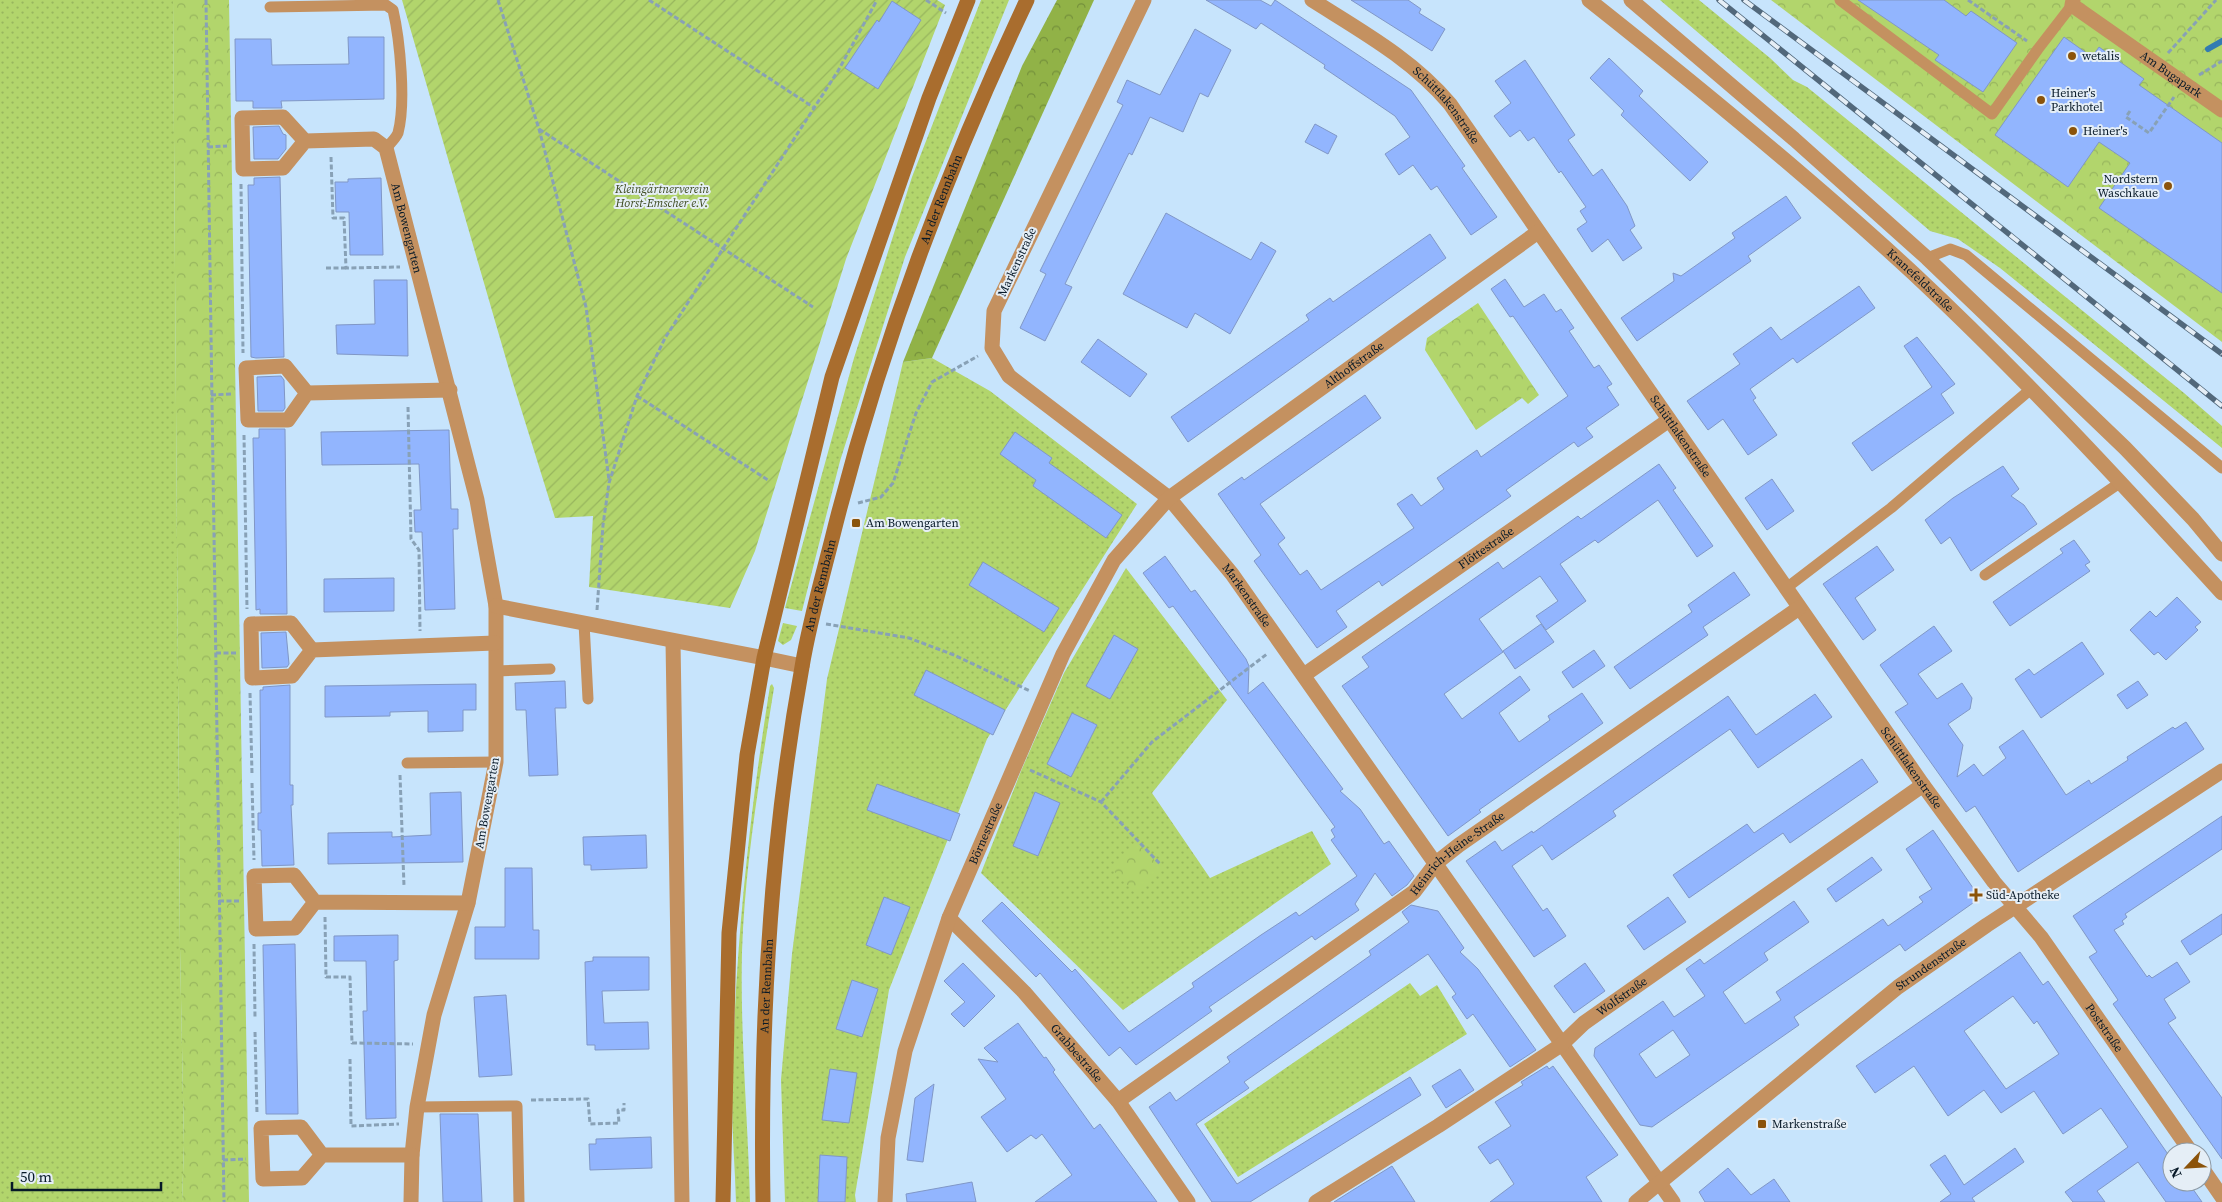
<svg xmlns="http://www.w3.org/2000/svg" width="2222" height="1202" font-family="'Source Serif 4',serif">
<defs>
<pattern id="grass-dots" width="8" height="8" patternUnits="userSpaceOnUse" patternTransform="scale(1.25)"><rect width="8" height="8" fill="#b2d56c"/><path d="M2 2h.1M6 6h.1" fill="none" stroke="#98b65e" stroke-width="1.8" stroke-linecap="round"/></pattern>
<pattern id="forest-crowns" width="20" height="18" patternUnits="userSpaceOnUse" patternTransform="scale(1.25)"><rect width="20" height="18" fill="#91b247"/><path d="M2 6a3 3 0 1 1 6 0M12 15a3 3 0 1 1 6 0" fill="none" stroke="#74903b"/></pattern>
<pattern id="park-crowns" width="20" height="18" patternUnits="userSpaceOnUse" patternTransform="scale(1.25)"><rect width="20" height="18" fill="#b2d56c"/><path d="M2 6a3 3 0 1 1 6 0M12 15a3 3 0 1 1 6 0" fill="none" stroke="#98b65e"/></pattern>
<pattern id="garden-furrows" width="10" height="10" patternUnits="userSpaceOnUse" patternTransform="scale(1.25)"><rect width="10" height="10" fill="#b2d56c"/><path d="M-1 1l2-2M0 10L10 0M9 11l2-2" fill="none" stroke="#98b65e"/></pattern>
</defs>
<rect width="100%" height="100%" fill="#c7e4fc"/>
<g fill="url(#grass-dots)">
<path d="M0,0H173L180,948L184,1145L182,1202H0Z"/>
<path d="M981,0H1009L905,257L840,461L802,611L785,608L854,358L912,177Z"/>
<path d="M1660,0H1699L1770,58L1793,80L1807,87L2184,393L2222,426V448L2000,268L1958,239L1930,231Z"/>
<path d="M932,358L990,391L1137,504L987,739L889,990L855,1195L856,1202H785L781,1080L792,954L827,679L903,362Z"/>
<path d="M1126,568L1227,700L1152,793L1210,878L1312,831L1331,864L1123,1010L981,873L1021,771L1064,673Z"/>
<path d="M783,623L797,626L791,640L783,645L778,641Z"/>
<path d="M772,684L774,688C760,775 745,864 742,952C740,1035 748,1119 750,1202H736C735,1168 732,1134 732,1100C734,961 748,823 770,686Z"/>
<path d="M1410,983L1420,996L1437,985L1467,1034L1238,1177L1204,1124Z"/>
</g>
<path fill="url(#forest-crowns)" d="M1057,0H1094L932,358L903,362L1022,66Z"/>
<g fill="url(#park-crowns)">
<path d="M173,0H229L249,1202H182L184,1145L180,948Z"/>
<path d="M1771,0H2222V342Z"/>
<path d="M1478,303L1539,395L1528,404L1522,398L1476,430L1425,350L1427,338Z"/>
<path d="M1137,842L1163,869L1137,895L1111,868Z"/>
</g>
<path fill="url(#garden-furrows)" d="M402,0H937L945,5L846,259L755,551L730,608L589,587L593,516L555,518L513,383Z"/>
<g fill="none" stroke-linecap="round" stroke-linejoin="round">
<path stroke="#327bb2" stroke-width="6" d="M2208,49L2222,41"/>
</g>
<g fill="#92b5fe" stroke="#8097c6" fill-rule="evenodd">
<path d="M1206,0H1260L1271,6L1275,0L1411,90L1465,166L1462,168L1497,217L1471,235L1437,186L1431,190L1413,165L1399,175L1385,154L1410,137L1395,116L1324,68L1325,65L1261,23L1256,29Z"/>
<path d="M1351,0H1408L1421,9L1419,13L1445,29L1432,51Z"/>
<path d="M1858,0H1944L1966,16L1971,11L2017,43L1983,92L1935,60L1939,55Z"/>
<path d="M892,1L921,20L878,89L845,68L877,20L879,22Z"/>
<path d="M1195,29L1231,50L1208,97L1200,93L1183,132L1150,117L1132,155L1129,153L1065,284L1072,287L1045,341L1020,328L1046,274L1040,271L1123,105L1117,102L1127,80L1160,95Z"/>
<path d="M348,37H384V99L281,101L282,108H253V101H236L235,39H271L272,65L349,64Z"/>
<path d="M2064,37L2092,57L2099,47L2144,79L2139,85L2222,143V293L2099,208L2130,163L2099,142L2068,187L1995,135Z"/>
<path d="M1609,58L1643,91L1639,96L1708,162L1690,181L1621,115L1624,111L1590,78Z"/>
<path d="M1525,60L1575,135L1568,140L1593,176L1602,169L1627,206L1635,226L1630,230L1642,248L1623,261L1608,239L1592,252L1577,229L1587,222L1580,211L1586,207L1561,171L1559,173L1534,137L1528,141L1520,130L1510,137L1494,116L1511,103L1495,81Z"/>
<path d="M1315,124L1337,136L1328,154L1305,142Z"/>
<path d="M279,126L283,134L286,135V149L278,159H254L253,127Z"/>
<path d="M280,177L284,357L256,358L251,357L248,185H254V178Z"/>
<path d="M381,178L383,255H350L349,212H336L335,182H348V179Z"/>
<path d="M1786,196L1801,218L1748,256L1751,261L1637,341L1621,318L1674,281L1673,273L1681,276L1735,238L1732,233Z"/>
<path d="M1166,213L1251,260L1261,242L1276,251L1230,334L1195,313L1187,328L1123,294Z"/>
<path d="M1430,234L1446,258L1188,442L1171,417L1309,320L1306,315L1330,298L1333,302Z"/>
<path d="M1505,279L1524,307L1544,294L1556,312L1561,309L1574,328L1569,331L1594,368L1599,365L1612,384L1607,387L1619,405L1586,428L1593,437L1578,447L1574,442L1506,490L1511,496L1382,586L1379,581L1336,611L1347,627L1317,648L1254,561L1261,555L1218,494L1242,477L1244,480L1365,395L1381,418L1260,504L1285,538L1278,544L1300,575L1307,570L1321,590L1414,528L1397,504L1412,494L1421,506L1444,489L1437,478L1477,450L1481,457L1568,396L1513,316L1510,317L1491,289Z"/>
<path d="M374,280H407L408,356L337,354L336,325L375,324Z"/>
<path d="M1859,286L1875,308L1797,363L1793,358L1750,389L1756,398L1753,400L1777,435L1748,455L1723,419L1708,430L1687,401L1740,364L1733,354L1771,327L1781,340Z"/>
<path d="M1917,337L1955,384L1941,394L1954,413L1872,471L1852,443L1932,387L1904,346Z"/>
<path d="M1098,339L1147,374L1130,397L1081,362Z"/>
<path d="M281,376L284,380L285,408L283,411H258L257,377Z"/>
<path d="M259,429H285L287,614H260V609L256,610L253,438H259Z"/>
<path d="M449,430L451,509H458V529H453L455,609L425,610L422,532H415L414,510H421L419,464L322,465L321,432Z"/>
<path d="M1015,432L1052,458L1049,463L1122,515L1106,538L1033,486L1036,480L1000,454Z"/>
<path d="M1659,464L1676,488L1673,490L1713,546L1697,557L1658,500L1598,543L1595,540L1560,564L1586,601L1546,630L1536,616L1558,601L1540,576L1479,619L1503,652L1444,694L1462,719L1520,676L1530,690L1499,713L1519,742L1550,720L1548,716L1582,693L1603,723L1479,810L1481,812L1448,836L1342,686L1369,667L1362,657L1498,562L1503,569L1578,516L1581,519Z"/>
<path d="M2003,466L2019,489L2011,496L2024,505L2037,524L1971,571L1950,537L1941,544L1925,520L1953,498Z"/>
<path d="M1772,479L1794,511L1767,530L1745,498Z"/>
<path d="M2074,540L2090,562L2085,565L2090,571L2010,626L1993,602L2063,553L2060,549Z"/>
<path d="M1877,546L1894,570L1855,598L1876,630L1863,640L1823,584Z"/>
<path d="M1165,556L1191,592L1195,590L1246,659L1249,666L1248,694L1263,682L1343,789L1340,791L1360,809L1384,844L1389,841L1414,876L1407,885L1392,896L1375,873L1355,904L1359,910L1315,940L1312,936L1209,1007L1212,1011L1136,1065L1120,1047L1109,1056L1040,973L1036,977L982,921L1002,902L1072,972L1075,969L1129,1032L1194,987L1192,983L1261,935L1296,912L1299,916L1357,876L1331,840L1335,837L1331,830L1335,827L1173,606L1169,608L1143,573Z"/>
<path d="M983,562L1059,608L1044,632L969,585Z"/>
<path d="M1734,572L1750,595L1703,627L1708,635L1630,689L1614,667L1692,612L1688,605Z"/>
<path d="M394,578V611L324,612V579Z"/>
<path d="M2177,597L2201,622L2195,627L2198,630L2166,660L2158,652L2154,655L2130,630L2150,611L2156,617Z"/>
<path d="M1541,624L1554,642L1515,669L1503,651Z"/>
<path d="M1934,626L1952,651L1918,674L1937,699L1962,683L1972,698L1970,709L1948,724L1963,745L1957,777L1974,764L1983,776L2006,758L1999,747L2023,730L2066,795L2089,780L2091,784L2128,760L2127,757L2173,727L2175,729L2186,722L2204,749L2018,872L1975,806L1966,812L1895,712L1908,704L1880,665Z"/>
<path d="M286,632L289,664L287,667L262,668L261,633Z"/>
<path d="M1114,635L1138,649L1110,699L1086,686Z"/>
<path d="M2082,642L2104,674L2041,718L2015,679L2029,669L2034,675Z"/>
<path d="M1594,650L1605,666L1573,688L1562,672Z"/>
<path d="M926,670L1005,710L993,735L914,695Z"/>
<path d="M565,681L566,708H555L558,775L529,776L526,710H516L515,683Z"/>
<path d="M2138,681L2148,695L2127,709L2117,695Z"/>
<path d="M476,684V710H463V731L428,732V711L390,712V716L325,717V686Z"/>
<path d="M290,685V785H293V805H291L294,865L262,866L261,830H258V813H261L260,690H263V687Z"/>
<path d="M1815,694L1832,717L1758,768L1730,729L1613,811L1616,816L1552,860L1542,845L1512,866L1543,911L1547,908L1566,936L1534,957L1466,861L1495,841L1502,851L1532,831L1533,833L1728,696L1756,735Z"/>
<path d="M1072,713L1097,725L1071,777L1047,764Z"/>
<path d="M1862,759L1878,782L1790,843L1783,833L1689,898L1673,875L1747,824L1754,833Z"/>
<path d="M877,784L960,814L950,841L867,810Z"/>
<path d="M461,792L463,862L328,864V833L392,832V837L431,835L430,793Z"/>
<path d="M1035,792L1060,803L1038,856L1013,846Z"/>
<path d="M2222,816V849L2125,914L2127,917L2122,921L2124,924L2114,930L2147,977L2149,975L2152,978L2177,962L2190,982L2164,999L2176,1018L2168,1023L2222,1098V1159L2113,1004L2118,1000L2089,957L2097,952L2073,916Z"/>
<path d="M1933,830L1980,898L1905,951L1900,944L1794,1017L1799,1025L1652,1127L1640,1125L1594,1056L1595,1048L1663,1001L1674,1017L1705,996L1686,969L1700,959L1704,964L1794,901L1809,922L1764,953L1768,960L1723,992L1745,1024L1781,1000L1776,992L1883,919L1888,926L1923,902L1919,897L1932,889L1906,849ZM1673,1030L1690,1055L1656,1078L1639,1054Z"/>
<path d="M646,835L647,868L591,870V865H584L583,837Z"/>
<path d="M1872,857L1882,870L1836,902L1827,889Z"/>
<path d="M505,868H532L533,930H539V959H475V927H505Z"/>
<path d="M884,897L910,907L891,955L866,945Z"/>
<path d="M1668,897L1686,922L1644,950L1627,926Z"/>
<path d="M1411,905L1438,911L1464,948L1460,952L1478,969L1536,1050L1510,1067L1473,1014L1467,1019L1452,997L1456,994L1428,954L1244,1082L1249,1088L1196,1124L1237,1184L1410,1077L1421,1095L1250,1202H1212L1149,1107L1170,1092L1176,1101L1230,1062L1227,1057L1371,955L1369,951L1409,922L1402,912Z"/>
<path d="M2222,914V934L2190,955L2181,941Z"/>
<path d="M398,935V960L394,961L396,1118L366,1119L363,1011H367L366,961H334V936Z"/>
<path d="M295,944L298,1114H266L263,945Z"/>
<path d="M2020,952L2043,985L2048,981L2172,1160V1182H2188L2202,1202H2166L2138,1162L2097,1191L2105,1202H2073L2065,1192L2128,1147L2101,1108L2063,1134L2034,1091L2001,1113L1984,1090L1948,1116L1914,1066L1875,1093L1856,1066ZM2013,996L2034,1024L2037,1021L2059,1054L2006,1089L1964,1031Z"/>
<path d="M593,957H649V990L602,991L604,1023L648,1022L649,1049L595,1050V1045H587L585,962L593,961Z"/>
<path d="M963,963L995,996L964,1027L951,1014L965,1002L944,981Z"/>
<path d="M1585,963L1605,991L1574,1013L1554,986Z"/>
<path d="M852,980L878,989L862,1037L836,1029Z"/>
<path d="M506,995L512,1075L479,1077L474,997Z"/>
<path d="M1018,1023L1044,1058L1046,1057L1055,1070L1053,1072L1094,1129L1100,1124L1157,1202H1035L1072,1175L1042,1134L1036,1139L1031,1135L1007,1152L981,1117L1006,1099L978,1059L998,1062L984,1048Z"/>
<path d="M1547,1066L1549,1069L1553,1066L1618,1155L1586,1177L1602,1202H1490L1514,1184L1498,1159L1490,1164L1478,1147L1511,1126L1495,1102L1523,1085L1521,1082Z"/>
<path d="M830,1069L857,1073L849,1123L822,1120Z"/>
<path d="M1460,1069L1474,1090L1446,1108L1432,1086Z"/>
<path d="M934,1084L923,1162L907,1160L915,1098Z"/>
<path d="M440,1114H478L482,1202H443Z"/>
<path d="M651,1137L652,1168L590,1170L589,1144H596V1139Z"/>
<path d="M2015,1148L2024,1162L1972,1198L1975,1202H1940L1951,1194L1930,1165L1945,1155L1964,1185Z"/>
<path d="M820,1155L847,1157L845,1202H818Z"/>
<path d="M1392,1166L1415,1202H1334L1353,1190Z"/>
<path d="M1728,1168L1751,1195L1774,1179L1790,1202H1705L1699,1192Z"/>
<path d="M972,1182L976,1202H907L906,1194Z"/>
</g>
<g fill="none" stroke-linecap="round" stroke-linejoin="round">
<g stroke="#88a1b6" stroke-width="3" stroke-dasharray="5 2.5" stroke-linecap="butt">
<path d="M206,0L224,1202"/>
<path d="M498,0L539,129L586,307L609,480"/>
<path d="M649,0L813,107"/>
<path d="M926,0L946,13"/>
<path d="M1968,0L2027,41"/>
<path d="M2168,53L2216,0"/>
<path d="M2199,75L2222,61"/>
<path d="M2130,111L2126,117L2149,133L2174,97"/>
<path d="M539,129L813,307"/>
<path d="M208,147L227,146"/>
<path d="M331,157L333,218H344L346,268L400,267"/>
<path d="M241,184L243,353"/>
<path d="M326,268H346"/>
<path d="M211,395L231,394"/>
<path d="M637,396L768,480"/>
<path d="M408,407L411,539L419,550L420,631"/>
<path d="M244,435L247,609"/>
<path d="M858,503L881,497L893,483L916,413L932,382L978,356"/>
<path d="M597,610L603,525L609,483L637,396L665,338L838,71L877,0"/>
<path d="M826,624L909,638L954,655L1030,691"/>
<path d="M216,653H236"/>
<path d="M250,693L252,774"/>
<path d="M1030,770L1101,802L1161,865"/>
<path d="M400,775L404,886"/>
<path d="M252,783L254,860"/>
<path d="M1101,802L1152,742L1267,654"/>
<path d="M219,901H239"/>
<path d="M325,917L326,977H350L352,1043L413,1044"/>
<path d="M254,944L255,1018"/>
<path d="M255,1032L257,1114"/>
<path d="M350,1059L351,1126L399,1124"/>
<path d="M531,1100L588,1099L590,1124L619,1123L618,1110H624V1103"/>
<path d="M223,1160L246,1159"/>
</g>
<g stroke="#c49160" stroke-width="11">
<path d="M1840,0L1992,114L2038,49L2072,5"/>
<path d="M270,7L386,5L393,10C400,40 406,103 398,133C396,138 390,144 386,148"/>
<path d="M1927,258L1950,249L1966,255L2222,468"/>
<path d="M1985,575L2121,482"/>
<path d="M1785,589L1891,508L2031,389"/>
<path d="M584,623L588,699"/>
<path d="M495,671L550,669"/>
<path d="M407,763L496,762"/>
<path d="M417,1107L517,1106L519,1202"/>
</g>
<g stroke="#c49160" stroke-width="15">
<path id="s1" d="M1144,0L994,311L992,348L1009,376L1169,498L1232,574L1673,1202"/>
<path id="s2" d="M1312,0C1361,31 1412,59 1450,104L1923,785L1994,882L2041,937L2191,1152"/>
<path id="s3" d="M2073,0L2072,5L2222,110"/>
<path id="s4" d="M305,141L283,168L243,169L242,118L283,117L305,141L374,139L386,148L477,500L496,606V762L468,903L434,1015L417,1107L412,1155L411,1202"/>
<path d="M307,393L288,420H248L246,368L285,366L307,393L450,390"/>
<path d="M496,606L764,658"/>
<path d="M673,641L682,1202"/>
<path d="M312,650L292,676L252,678L251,624L291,623L312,650L495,643"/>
<path id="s5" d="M1304,675L1669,420"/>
<path d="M315,902L295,928L256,929L254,876L294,875L315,902L468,903"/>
<path id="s6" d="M949,918L1024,992L1118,1101L1188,1202"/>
<path id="s7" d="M1118,1101L1414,892L1436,863L1459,845L1799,608"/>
<path d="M322,1155L302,1178L263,1179L261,1128L301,1127L322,1155H412"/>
<path d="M2202,1168L2222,1197"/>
<path id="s8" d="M885,1202L888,1138L905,1051L949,918L1063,654L1114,560L1169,498L1538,232"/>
<path id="s9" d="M1316,1202L1438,1126L1561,1045L1584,1023L1923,785"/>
<path id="s10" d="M1636,1202L1898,987L1987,925L2222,771"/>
</g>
<g stroke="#c49160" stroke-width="15">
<path id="s11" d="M1589,0C1699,87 1809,177 1913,273C2021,374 2122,483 2222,593"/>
<path d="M1631,0L1794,139L1927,258L2125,448L2193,519L2222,554"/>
<path d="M764,658L802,666"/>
</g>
<g stroke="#a96d2e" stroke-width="15">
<path d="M723,1202L729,933L747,755L764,658L832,377L929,98L968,0"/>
<path id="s12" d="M763,1202C760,1023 770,843 802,667C809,624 821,582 832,539C878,354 945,173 1027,0"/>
</g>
<g stroke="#52687b" stroke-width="5.5">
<g id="rail">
<path d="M1719,0L2222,406"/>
<path d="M1744,0L2222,354"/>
</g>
</g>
<use href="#rail" stroke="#e5eef6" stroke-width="4" stroke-dasharray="11" stroke-linecap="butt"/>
</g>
<g fill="#8b530a" stroke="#e5eef6" stroke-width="2">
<circle cx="2072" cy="56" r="5"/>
<circle cx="2041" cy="100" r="5"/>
<circle cx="2073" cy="131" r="5"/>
<circle cx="2168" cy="186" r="5"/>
<rect x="851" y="518" width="10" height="10" rx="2.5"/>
<path d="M1973.5 887.5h5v5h5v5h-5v5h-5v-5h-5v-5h5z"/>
<rect x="1757" y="1119" width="10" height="10" rx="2.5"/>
</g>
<g text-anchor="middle" stroke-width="4" stroke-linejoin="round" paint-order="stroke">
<g font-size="12" fill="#071928" stroke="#e5eef6" text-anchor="start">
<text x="2082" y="60">wetalis</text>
<text x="2051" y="97">Heiner's<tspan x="2051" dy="14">Parkhotel</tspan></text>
<text x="2083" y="135">Heiner's</text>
<text x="2158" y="183" text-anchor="end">Nordstern<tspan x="2158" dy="14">Waschkaue</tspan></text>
<text x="866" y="527">Am Bowengarten</text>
<text x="1986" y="899">Süd-Apotheke</text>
<text x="1772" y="1128">Markenstraße</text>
</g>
<g font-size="12" fill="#071928" stroke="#e5eef6">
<text dy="4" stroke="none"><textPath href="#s3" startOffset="126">Am Bugapark</textPath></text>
<text dy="4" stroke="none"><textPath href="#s2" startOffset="172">Schüttlakenstraße</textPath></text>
<text dy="4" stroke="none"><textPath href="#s12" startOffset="1026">An der Rennbahn</textPath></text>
<text dy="4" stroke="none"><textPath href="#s4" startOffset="366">Am Bowengarten</textPath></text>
<text transform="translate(1017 262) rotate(-65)" y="4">Markenstraße</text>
<text dy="4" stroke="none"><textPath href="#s11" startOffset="434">Kranefeldstraße</textPath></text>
<text dy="4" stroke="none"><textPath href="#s8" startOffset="998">Althoffstraße</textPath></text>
<text dy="4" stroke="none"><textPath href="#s2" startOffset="578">Schüttlakenstraße</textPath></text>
<text dy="4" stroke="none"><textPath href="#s5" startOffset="222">Flöttestraße</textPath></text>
<text dy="4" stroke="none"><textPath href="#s12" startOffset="621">An der Rennbahn</textPath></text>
<text dy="4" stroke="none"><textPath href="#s1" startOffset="741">Markenstraße</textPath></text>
<text dy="4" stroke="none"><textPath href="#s2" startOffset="982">Schüttlakenstraße</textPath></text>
<text transform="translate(487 803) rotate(-80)" y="4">Am Bowengarten</text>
<text dy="4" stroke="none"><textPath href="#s8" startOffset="385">Börnestraße</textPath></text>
<text dy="4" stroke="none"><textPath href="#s7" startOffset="421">Heinrich-Heine-Straße</textPath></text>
<text dy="4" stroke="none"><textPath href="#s10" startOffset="379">Strundenstraße</textPath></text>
<text dy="4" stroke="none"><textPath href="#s12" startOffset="216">An der Rennbahn</textPath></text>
<text dy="4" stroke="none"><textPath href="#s9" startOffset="369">Wolfstraße</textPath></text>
<text dy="4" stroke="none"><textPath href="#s2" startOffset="1306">Poststraße</textPath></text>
<text dy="4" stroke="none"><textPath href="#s6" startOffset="186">Grabbestraße</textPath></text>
</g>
<g font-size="12" font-style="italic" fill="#3c491e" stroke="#e5eef6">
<text x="662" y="193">Kleingärtnerverein<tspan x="662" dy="14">Horst-Emscher e.V.</tspan></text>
</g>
</g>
<g transform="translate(2187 1167) rotate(245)"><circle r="24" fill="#e5eef6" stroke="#8c99a4"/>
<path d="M0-4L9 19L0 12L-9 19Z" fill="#8b530a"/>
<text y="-8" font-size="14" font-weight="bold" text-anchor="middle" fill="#071928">N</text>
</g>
<path d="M12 1182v8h149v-8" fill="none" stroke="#071928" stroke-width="2.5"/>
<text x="20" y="1182" font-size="15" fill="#071928" stroke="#e5eef6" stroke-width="4" paint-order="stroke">50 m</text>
</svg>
